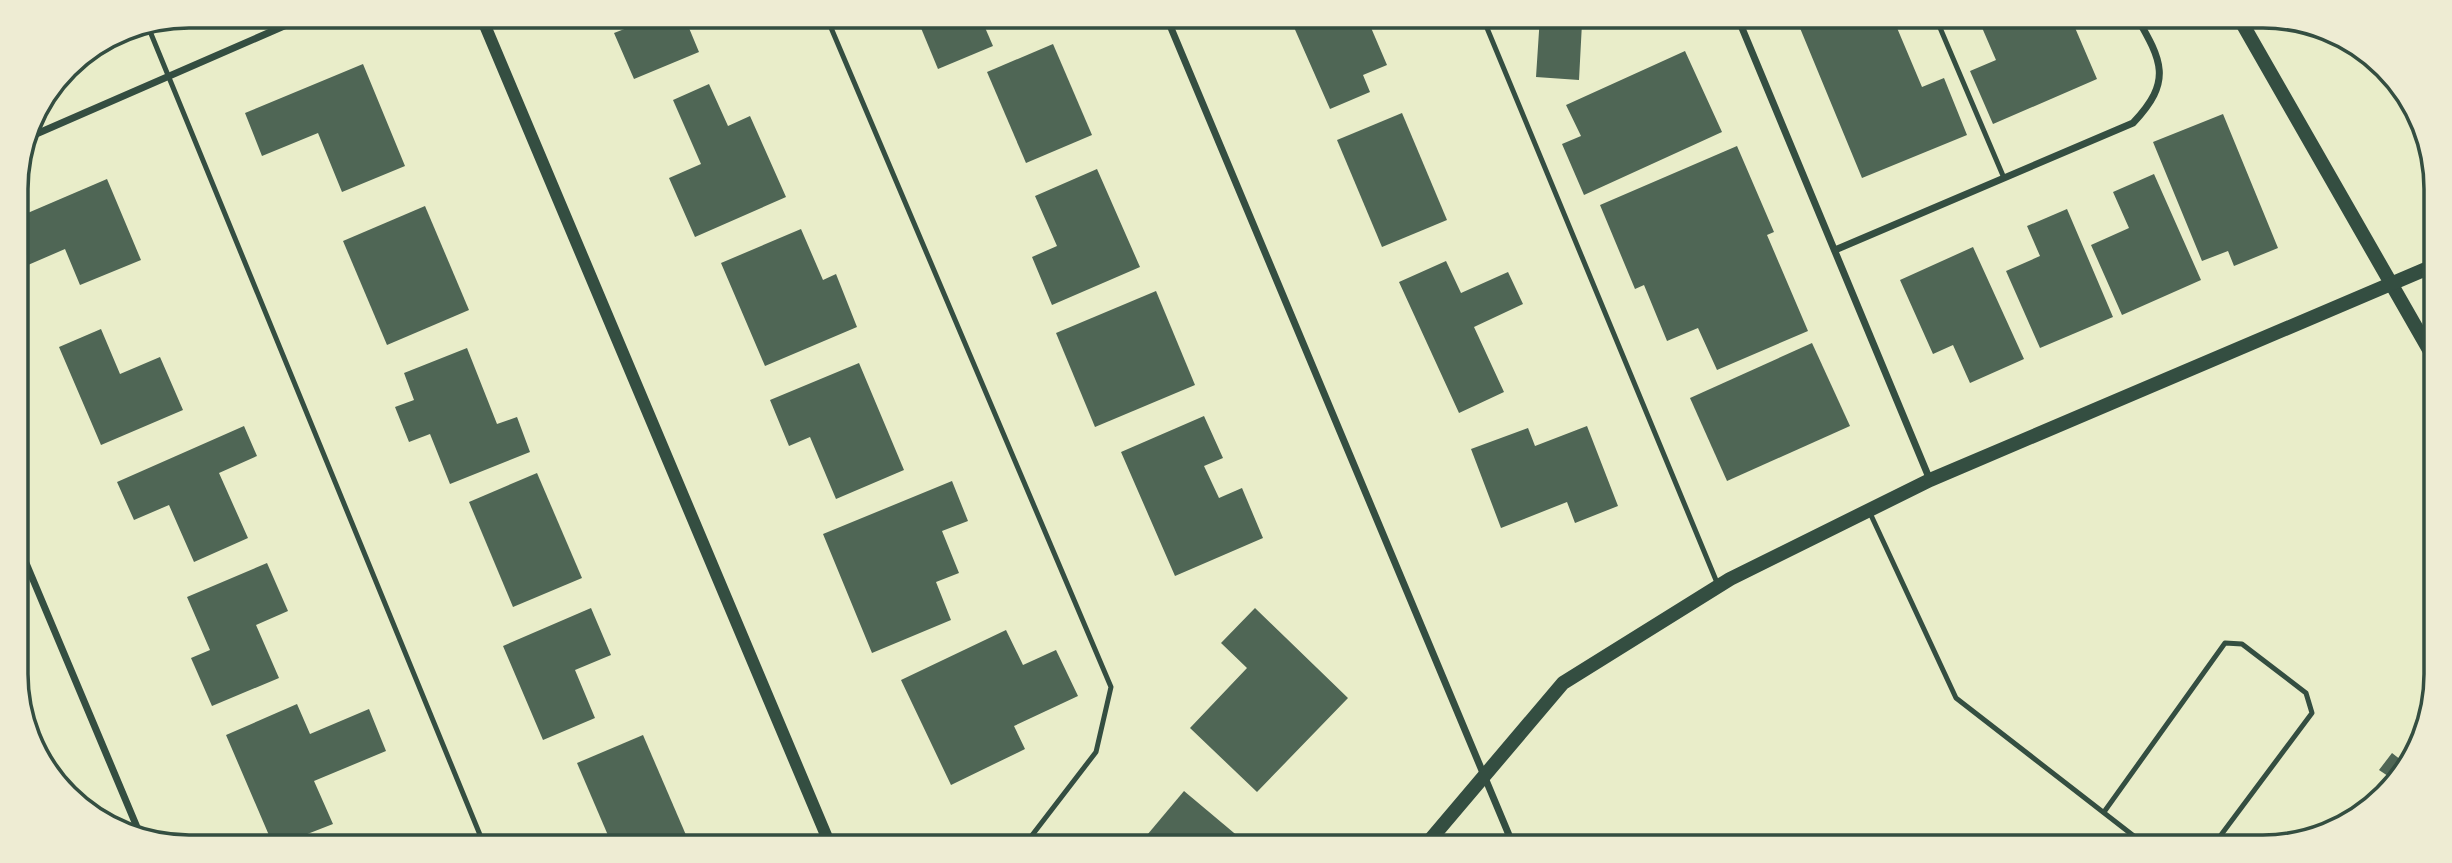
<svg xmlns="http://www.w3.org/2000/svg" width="2452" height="863" font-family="Merriweather,serif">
<rect width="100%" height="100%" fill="#e9edc9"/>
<g fill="#4f6655">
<path d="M622,16H684L699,52L634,79L614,33L627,28Z"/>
<path d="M916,16H980L993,46L938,69Z"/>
<path d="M1289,16H1366L1387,65L1363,75L1370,92L1330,109Z"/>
<path d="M1540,16H1641L1640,27L1582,23L1579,80L1536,77Z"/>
<path d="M1795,16H1892L1922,87L1944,78L1967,135L1862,178Z"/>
<path d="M1977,16H2070L2097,79L1993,124L1970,71L1996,60Z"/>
<path d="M1053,44L1092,135L1026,163L987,72Z"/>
<path d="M1685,51L1722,132L1584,195L1562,144L1581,136L1566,105Z"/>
<path d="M363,64L405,166L342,192L318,133L262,156L245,113Z"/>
<path d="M709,84L728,126L750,116L786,197L695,237L669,178L701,164L673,100Z"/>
<path d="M1402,113L1447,220L1382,247L1337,140Z"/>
<path d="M2223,114L2278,248L2234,266L2228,251L2202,261L2153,142Z"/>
<path d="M1737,146L1774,232L1767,235L1808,331L1717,370L1698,328L1667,341L1644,285L1635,289L1600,205Z"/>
<path d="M1097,169L1140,267L1052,305L1032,257L1057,246L1035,196Z"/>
<path d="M2154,174L2201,280L2122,315L2091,245L2129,228L2113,192Z"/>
<path d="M107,179L141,260L80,285L65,249L28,265L16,238V218Z"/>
<path d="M425,206L469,310L387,345L343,241Z"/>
<path d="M2067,209L2113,317L2040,348L2006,271L2040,256L2027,226Z"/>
<path d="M801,229L823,280L836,274L857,327L765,366L721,263Z"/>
<path d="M1973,247L2024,359L1970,383L1953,345L1933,354L1900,280Z"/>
<path d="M1446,261L1461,293L1508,272L1523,304L1474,327L1504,392L1459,413L1399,282Z"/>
<path d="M1156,291L1195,385L1095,427L1056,333Z"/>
<path d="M101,329L120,374L160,357L183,410L101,445L59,347Z"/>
<path d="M1812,343L1850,426L1727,481L1690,398Z"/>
<path d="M467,348L497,424L517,417L530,452L450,484L430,434L409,442L395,407L414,400L404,373Z"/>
<path d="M859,363L904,470L836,499L810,437L789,446L770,400Z"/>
<path d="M1204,416L1223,458L1204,466L1219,498L1242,488L1263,538L1175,576L1121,452Z"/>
<path d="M244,426L257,456L219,473L248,538L194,562L169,505L134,520L117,482Z"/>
<path d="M1587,426L1618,506L1575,523L1567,502L1501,528L1471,449L1528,428L1535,446Z"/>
<path d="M537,473L582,578L513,607L469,502Z"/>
<path d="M952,481L968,521L942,531L959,573L936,582L951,620L872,653L823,534Z"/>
<path d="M267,563L288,611L256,625L279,678L212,706L191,658L210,650L187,597Z"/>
<path d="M591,608L611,655L575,670L595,718L543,740L503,646Z"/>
<path d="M1255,608L1348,698L1257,792L1190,728L1247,668L1221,643Z"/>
<path d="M1006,630L1023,665L1056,650L1078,696L1014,726L1025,749L951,785L901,680Z"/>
<path d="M297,704L310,734L369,709L386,751L314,781L333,824L274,847L226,735Z"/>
<path d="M643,735L689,842L676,847H613L577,763Z"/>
<path d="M2419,736L2369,811L2360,814L2388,776L2379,770L2392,753L2401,760Z"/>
<path d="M1184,791L1246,843L1243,847H1137Z"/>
</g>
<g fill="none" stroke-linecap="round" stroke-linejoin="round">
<g stroke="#344e41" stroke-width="5">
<path d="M826,16L1111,687L1096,752L1023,847"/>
<path d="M1482,16L1718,585"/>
<path d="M1935,16L2004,178"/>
<path d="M147,24L485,847"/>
<path d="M1870,513L1956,698L2148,847"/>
<path d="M2104,812L2225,643L2242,644L2306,693L2312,713L2212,847"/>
</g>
<g stroke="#344e41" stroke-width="7">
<path d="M1166,16L1514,847"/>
<path d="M1737,16L1930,480"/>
<path d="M27,138L307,16"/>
<path d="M1835,250L2133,123C2173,81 2162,61 2136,16"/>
<path d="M18,544L142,839"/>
</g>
<path stroke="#344e41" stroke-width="12" d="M481,16L831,847"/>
<g stroke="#344e41" stroke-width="14">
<path d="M2238,16L2432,355"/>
<path d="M1424,847L1563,683L1730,579L1930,480L2433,266"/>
</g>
</g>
<path d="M0 0H2452V863H0ZM189 28H2263A161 161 0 0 1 2424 189V674A161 161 0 0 1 2263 835H189A161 161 0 0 1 28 674V189A161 161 0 0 1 189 28Z" fill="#eeecd3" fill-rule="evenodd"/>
<path fill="none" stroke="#344e41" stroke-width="3.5" d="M189 28H2263A161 161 0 0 1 2424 189V674A161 161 0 0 1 2263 835H189A161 161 0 0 1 28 674V189A161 161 0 0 1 189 28Z"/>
</svg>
